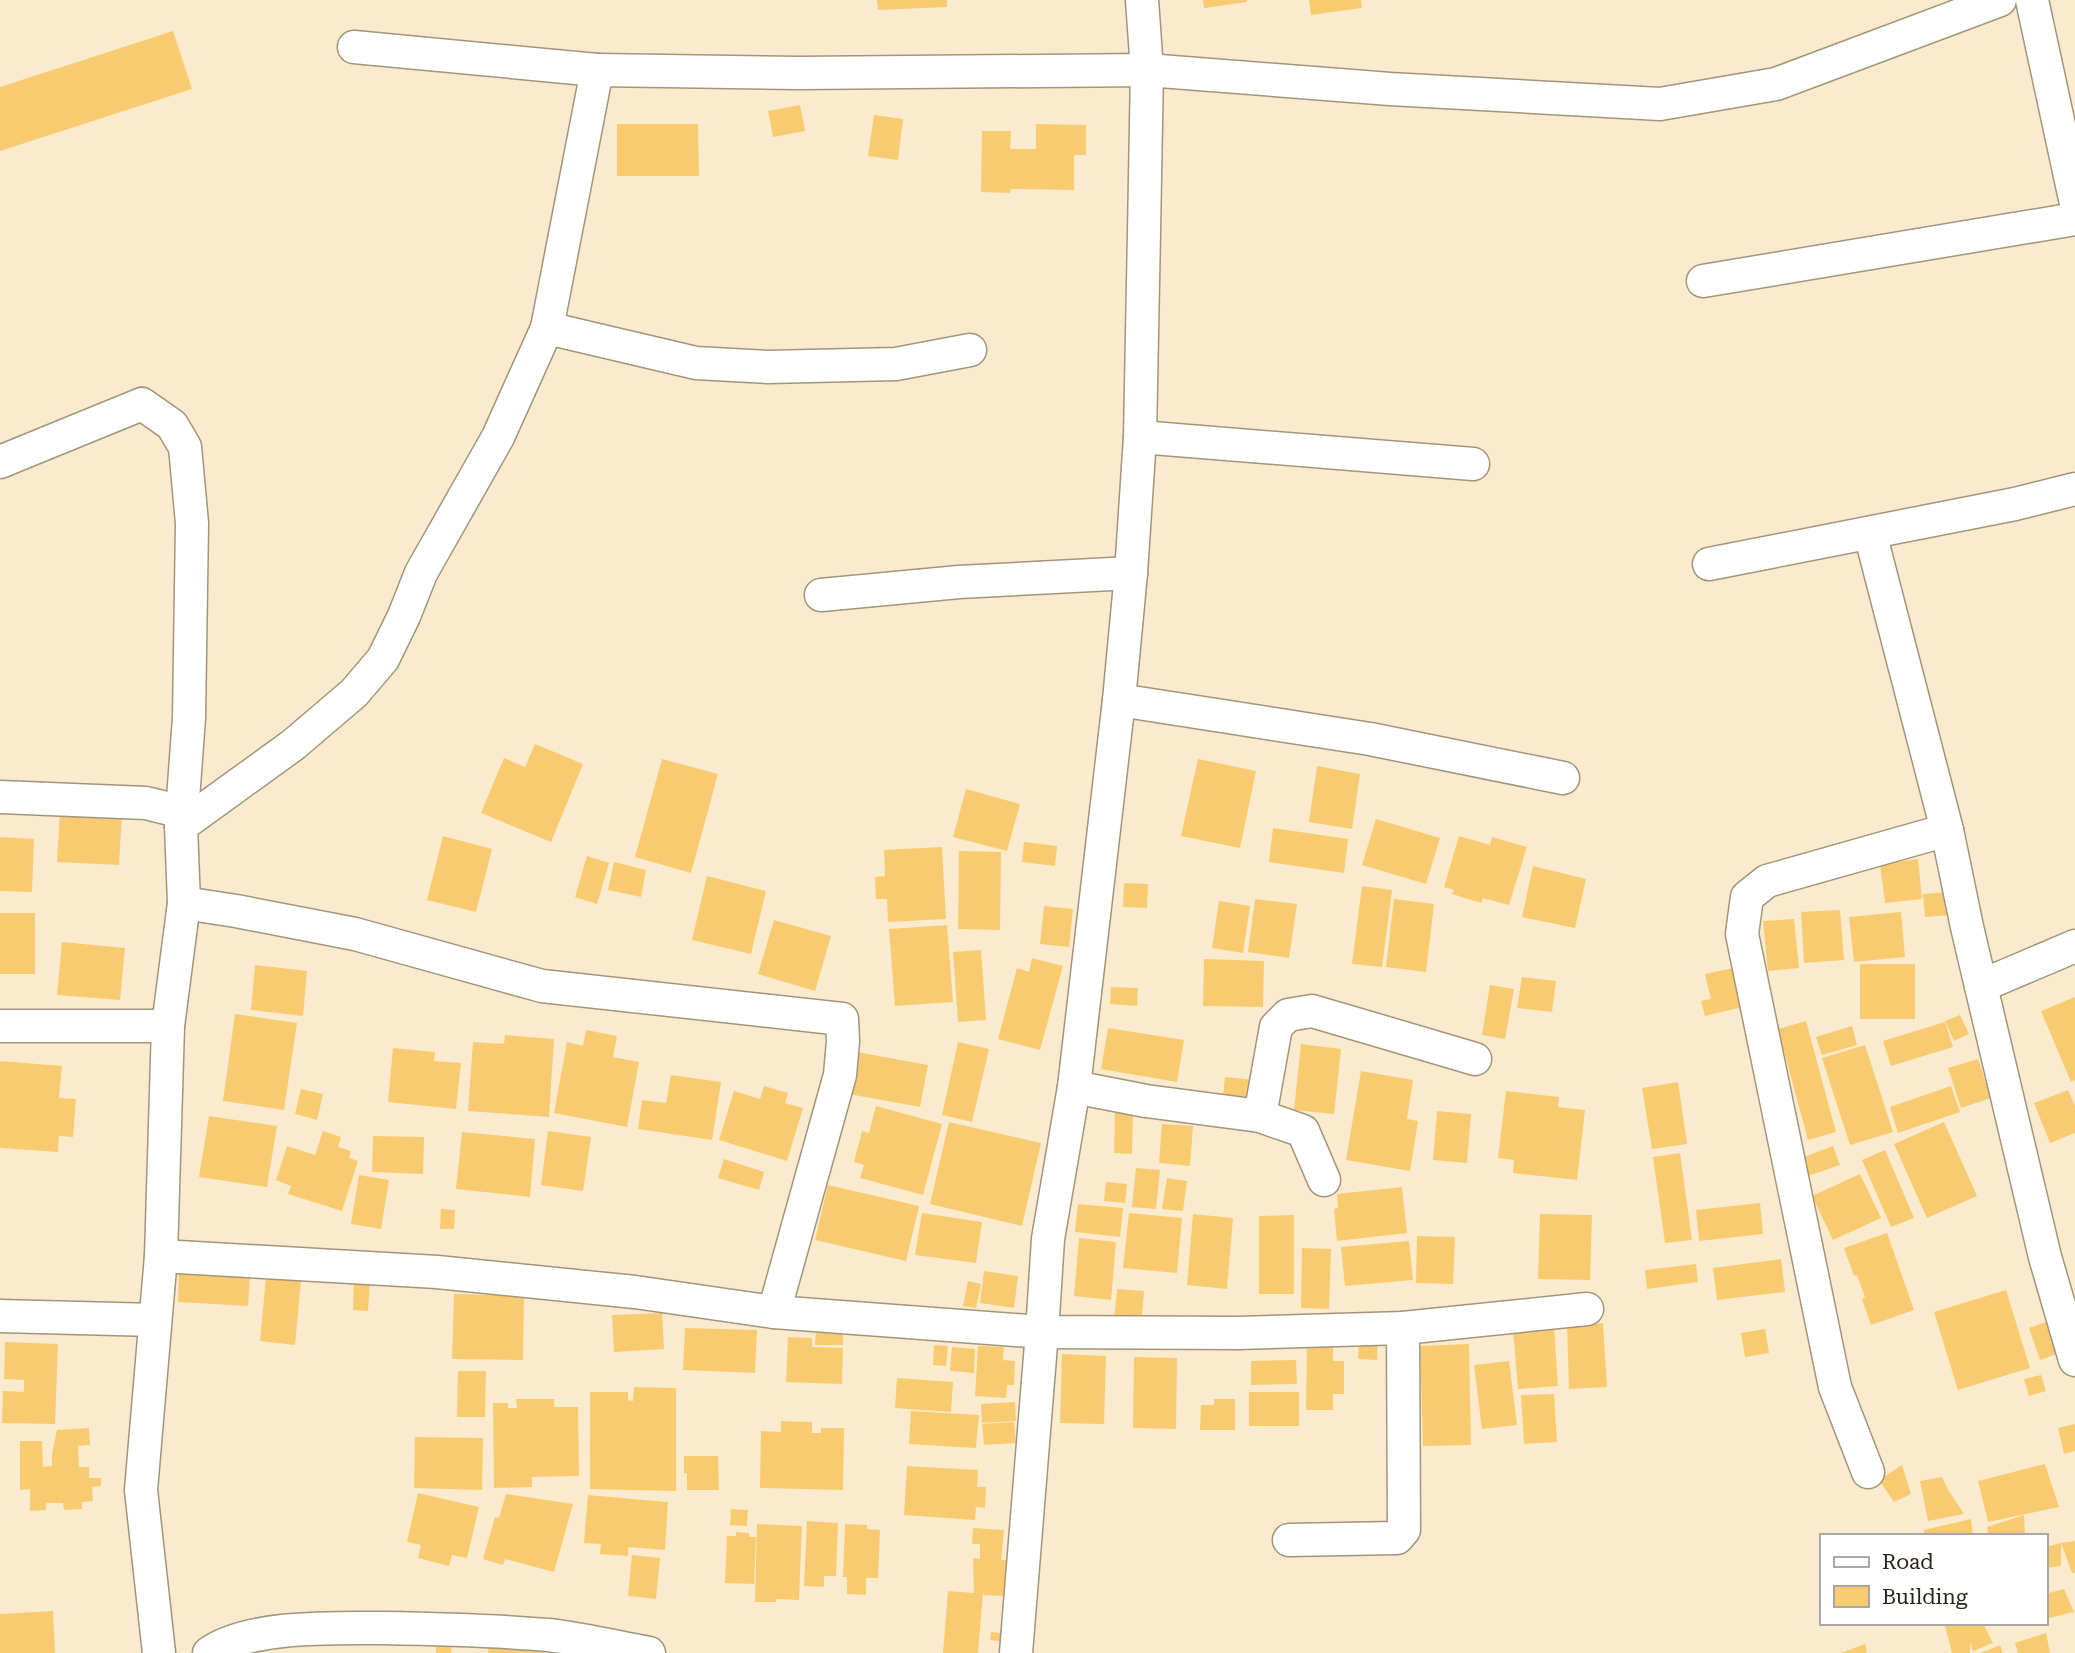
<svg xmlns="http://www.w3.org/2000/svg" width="2075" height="1653" font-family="'Roboto Serif',serif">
<rect width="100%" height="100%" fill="#fbebce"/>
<g fill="#f8cb70">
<path d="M877,0H947V7L878,10Z"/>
<path d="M1203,0H1247V2L1204,8Z"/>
<path d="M1309,0H1361L1362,8L1311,15Z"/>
<path d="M173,31L192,89L0,151V87Z"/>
<path d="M800,105L805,131L773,137L768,111Z"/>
<path d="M874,115L903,119L898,160L868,156Z"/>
<path d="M617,124H698L699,176H617Z"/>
<path d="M1036,124L1086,125V155H1074V190L1011,189L1010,193L981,192L982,131H1011L1010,149H1036Z"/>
<path d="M535,744L583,764L551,842L481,813L504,758L525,767Z"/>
<path d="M662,759L718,774L691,873L635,857Z"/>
<path d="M1198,759L1256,771L1240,848L1181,836Z"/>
<path d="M1317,766L1360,774L1352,829L1309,822Z"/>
<path d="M966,789L1020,804L1007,851L953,837Z"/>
<path d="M60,810L122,813L119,865L57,862Z"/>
<path d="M1376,819L1440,838L1426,884L1362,865Z"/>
<path d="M1273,828L1348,839L1344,873L1269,862Z"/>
<path d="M443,836L492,849L476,912L427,900Z"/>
<path d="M1459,836L1490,845L1492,837L1527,847L1509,905L1483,898L1481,903L1452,894L1454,890L1444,887Z"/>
<path d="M0,837L34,839L32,892L0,891Z"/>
<path d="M1024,842L1057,846L1055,866L1022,862Z"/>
<path d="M942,847L946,919L888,922L887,899H876L875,877L885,876L884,850Z"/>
<path d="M959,851L1001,852L1000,930L958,929Z"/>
<path d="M587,856L609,863L597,904L575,897Z"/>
<path d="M1918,859L1922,899L1885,903L1880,864Z"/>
<path d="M614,862L646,870L641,897L608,890Z"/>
<path d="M1533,866L1586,879L1575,928L1522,917Z"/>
<path d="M707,876L766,891L751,954L692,940Z"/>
<path d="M1124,883L1148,884L1147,908L1123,907Z"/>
<path d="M1362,886L1392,890L1382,967L1352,964Z"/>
<path d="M1948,892L1950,915L1925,917L1923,894Z"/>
<path d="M1255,899L1297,904L1289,958L1248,952Z"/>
<path d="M1394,899L1434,904L1426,972L1386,967Z"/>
<path d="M1219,901L1250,906L1243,953L1212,948Z"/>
<path d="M1044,906L1073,909L1069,947L1040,944Z"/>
<path d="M1840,910L1844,960L1804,963L1801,912Z"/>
<path d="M1901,912L1905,957L1854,962L1849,917Z"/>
<rect x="0" y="913" width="35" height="61"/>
<path d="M1794,919L1799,968L1768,971L1763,921Z"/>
<path d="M774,920L831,936L815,991L758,974Z"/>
<path d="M947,925L953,1002L895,1006L889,929Z"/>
<path d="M62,942L125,948L120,1000L57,995Z"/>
<path d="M981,950L986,1020L958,1022L953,952Z"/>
<path d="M1032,958L1063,966L1040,1050L998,1039L1017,968L1029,972Z"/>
<path d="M1204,959L1264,961L1263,1007L1203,1006Z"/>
<rect x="1860" y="964" width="55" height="55"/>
<path d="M255,965L307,971L303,1016L251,1010Z"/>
<path d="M1738,967L1747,1006L1705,1016L1701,1001L1711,999L1705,974Z"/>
<path d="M1522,977L1556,981L1552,1012L1517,1008Z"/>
<path d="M1490,985L1514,989L1505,1039L1482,1035Z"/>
<path d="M1111,987L1138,988L1137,1006L1110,1004Z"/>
<path d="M2075,997V1080L2071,1082L2041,1011Z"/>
<path d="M235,1014L297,1023L284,1110L223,1101Z"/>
<path d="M1960,1015L1969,1034L1954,1041L1945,1021Z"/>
<path d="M1806,1021L1836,1132L1808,1140L1784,1051L1778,1053L1772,1031Z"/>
<path d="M1945,1022L1953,1047L1891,1066L1883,1041Z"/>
<path d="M1852,1026L1857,1045L1822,1055L1816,1037Z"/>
<path d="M1108,1028L1184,1040L1177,1082L1101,1069Z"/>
<path d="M586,1030L617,1036L613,1057L639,1062L627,1127L554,1113L567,1042L583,1046Z"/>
<path d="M505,1035L554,1039L549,1117L468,1111L473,1042L504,1044Z"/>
<path d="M958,1042L989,1049L972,1122L942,1115Z"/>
<path d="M1301,1044L1341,1049L1334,1114L1294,1110Z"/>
<path d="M1865,1045L1893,1132L1850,1145L1822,1058Z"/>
<path d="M393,1048L435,1052L434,1061L461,1063L456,1109L388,1102Z"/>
<path d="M857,1052L928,1065L920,1107L849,1094Z"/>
<path d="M1978,1059L1991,1098L1961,1108L1948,1068Z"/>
<path d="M0,1061L62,1066L59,1098L76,1099L73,1137L59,1136L58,1152L0,1148Z"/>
<path d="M1361,1071L1413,1080L1407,1119L1418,1121L1410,1171L1346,1160Z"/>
<path d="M671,1075L721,1082L712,1140L638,1129L642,1100L666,1103Z"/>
<path d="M1225,1077L1256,1080L1254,1101L1223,1097Z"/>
<path d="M1678,1082L1687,1144L1652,1149L1642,1088Z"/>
<path d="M764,1086L788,1093L785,1103L803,1108L787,1161L719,1140L734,1091L760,1099Z"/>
<path d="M1951,1086L1960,1112L1898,1133L1890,1107Z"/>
<path d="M301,1089L323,1094L317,1120L295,1114Z"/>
<path d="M2068,1090L2075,1106V1133L2050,1143L2034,1103Z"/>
<path d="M1506,1091L1559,1097L1558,1107L1585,1110L1577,1180L1513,1173L1514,1160L1498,1158Z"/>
<path d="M876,1106L942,1124L923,1195L860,1178L864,1165L854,1162L862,1131L869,1133Z"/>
<path d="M1437,1111L1471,1114L1467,1163L1433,1160Z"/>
<path d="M1115,1113L1133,1114L1132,1154L1114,1153Z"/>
<path d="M209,1116L277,1126L267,1187L199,1177Z"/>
<path d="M949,1122L1041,1143L1022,1226L930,1204Z"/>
<path d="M1944,1122L1977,1196L1927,1218L1894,1144Z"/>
<path d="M1162,1124L1193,1126L1190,1166L1159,1163Z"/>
<path d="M323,1131L341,1137L338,1147L351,1151L349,1158L358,1161L342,1211L288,1194L291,1186L276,1180L287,1146L315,1155Z"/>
<path d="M548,1131L591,1137L583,1191L541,1185Z"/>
<path d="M462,1132L535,1139L530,1197L456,1189Z"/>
<path d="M373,1136L424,1137L423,1174L372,1172Z"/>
<path d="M1833,1146L1840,1165L1808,1176L1801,1158Z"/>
<path d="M1885,1150L1914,1218L1891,1227L1862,1160Z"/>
<path d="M1680,1153L1692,1240L1665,1243L1653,1157Z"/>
<path d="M724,1159L764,1172L759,1190L718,1178Z"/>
<path d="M1136,1168L1160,1170L1156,1209L1132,1207Z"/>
<path d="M1860,1174L1881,1218L1833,1240L1812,1196Z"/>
<path d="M359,1175L389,1180L381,1229L351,1224Z"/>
<path d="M1167,1178L1187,1181L1183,1211L1162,1209Z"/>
<path d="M1106,1182L1127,1184L1125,1203L1104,1201Z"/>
<path d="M828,1185L919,1206L906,1261L815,1240Z"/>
<path d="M1402,1187L1407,1233L1337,1241L1334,1209L1338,1208L1337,1194Z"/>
<path d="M1760,1203L1763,1234L1699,1241L1696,1210Z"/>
<path d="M1078,1204L1123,1208L1120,1237L1075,1232Z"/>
<path d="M441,1209L455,1210L454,1229H440Z"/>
<path d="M922,1213L982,1222L976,1263L915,1255Z"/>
<path d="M1129,1213L1182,1218L1177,1273L1123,1268Z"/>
<path d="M1193,1214L1233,1218L1227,1289L1187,1285Z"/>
<path d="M1540,1214L1592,1215L1590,1280L1538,1279Z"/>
<path d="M1294,1215V1294H1259V1216Z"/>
<path d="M1887,1233L1914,1310L1871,1325L1862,1299L1865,1297L1857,1275L1854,1276L1844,1248Z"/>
<path d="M1417,1236L1455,1237L1453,1284L1416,1283Z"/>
<path d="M1079,1238L1116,1242L1111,1300L1074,1296Z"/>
<path d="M1409,1241L1413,1280L1345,1286L1341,1247Z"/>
<path d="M1302,1248L1331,1249L1329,1309L1301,1308Z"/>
<path d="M1781,1259L1785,1292L1717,1300L1713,1268Z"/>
<path d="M1696,1264L1698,1282L1647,1289L1645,1270Z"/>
<path d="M179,1271L250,1275L248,1306L178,1302Z"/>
<path d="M984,1271L1018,1276L1014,1308L980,1303Z"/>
<path d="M266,1277L301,1280L295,1345L260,1341Z"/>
<path d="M354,1280H370L368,1311L353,1310Z"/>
<path d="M968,1281L981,1284L976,1308L963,1306Z"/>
<path d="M1117,1289L1144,1291L1141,1323L1114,1321Z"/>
<path d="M2006,1290L2030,1368L1958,1390L1934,1312Z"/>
<path d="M454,1294L524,1296L523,1360L452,1359Z"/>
<path d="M662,1313L664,1349L614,1352L612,1315Z"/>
<path d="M2051,1320L2063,1352L2040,1360L2029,1328Z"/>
<path d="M1603,1323L1607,1387L1569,1389L1567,1324Z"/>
<path d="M1554,1327L1558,1386L1518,1389L1513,1330Z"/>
<path d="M685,1328L757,1330L755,1373L683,1370Z"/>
<path d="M1765,1329L1769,1353L1745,1357L1741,1333Z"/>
<path d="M816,1330L843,1331V1345H815Z"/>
<path d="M1359,1334H1378L1377,1360L1358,1359Z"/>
<path d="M788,1337L812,1338V1347L843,1348L842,1384L786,1382Z"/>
<path d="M1307,1341H1333V1361H1344V1394H1333V1410H1306Z"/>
<path d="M5,1342L58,1344L55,1424L2,1423L3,1391L24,1392V1380L4,1379Z"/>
<path d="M1469,1344L1471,1445L1423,1446L1420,1346Z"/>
<path d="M934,1345L948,1346L946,1366L933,1365Z"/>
<path d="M978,1346L1004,1347L1003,1360L1015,1361L1014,1385H1007L1006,1398L975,1396Z"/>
<path d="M952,1347L975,1349L974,1373L950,1371Z"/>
<path d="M1062,1354L1106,1356L1104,1424L1060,1423Z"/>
<path d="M1134,1357L1177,1358L1176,1429L1133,1428Z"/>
<path d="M1296,1360L1297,1384L1251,1385V1361Z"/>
<path d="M1509,1361L1517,1425L1482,1429L1474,1365Z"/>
<path d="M458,1371H486L485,1417H457Z"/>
<path d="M2041,1375L2046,1391L2029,1396L2024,1379Z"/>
<path d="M897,1378L953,1382L951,1412L895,1408Z"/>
<path d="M634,1387L676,1388V1491L590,1489V1392H628V1400L633,1401Z"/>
<rect x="1249" y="1392" width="50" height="34"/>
<path d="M1554,1394L1557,1442L1524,1444L1521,1395Z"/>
<path d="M516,1399H554V1407H578L579,1476L532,1477V1487L494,1488L493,1403H508V1408H517Z"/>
<path d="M1214,1399H1235V1430H1200L1201,1405H1214Z"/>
<path d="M1015,1402L1016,1421L982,1423L981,1404Z"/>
<path d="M911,1411L979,1415L976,1448L909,1444Z"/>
<path d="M781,1421L812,1422V1433H821V1428H844L843,1490L760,1488L761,1431L781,1432Z"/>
<path d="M1014,1422L1016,1443L984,1445L982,1424Z"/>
<path d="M2075,1424V1451L2064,1454L2058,1428Z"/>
<path d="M89,1428L90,1445L78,1446L79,1467H89V1478H101V1486L92,1487L93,1501L82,1502V1509L64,1510L63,1503H46V1510L30,1511V1489L20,1490V1441H42L43,1467L52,1466V1454L57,1430Z"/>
<path d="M415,1437L483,1438L482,1490L414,1488Z"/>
<path d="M684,1456H718L719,1490H687V1473H684Z"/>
<path d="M2045,1464L2059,1507L1988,1522L1978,1481Z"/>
<path d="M1902,1465L1911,1494L1894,1502L1879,1480Z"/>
<path d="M907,1466L978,1470L977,1487H986L985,1508L976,1507L975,1520L904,1515Z"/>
<path d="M1942,1477L1947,1488L1964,1514L1928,1521L1920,1481Z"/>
<path d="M418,1493L479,1507L467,1558L452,1555L449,1566L418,1558L421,1545L407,1542Z"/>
<path d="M506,1494L573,1504L554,1572L505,1559L503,1565L483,1559L495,1517L499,1518Z"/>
<path d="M588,1495L668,1502L665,1550L628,1547V1556L600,1554L601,1544L584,1543Z"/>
<path d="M731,1509L748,1510L747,1526L730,1525Z"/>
<path d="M2024,1515L2025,1536H1989L1987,1527Z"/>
<path d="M1971,1519L1973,1536H1924V1530Z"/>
<path d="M807,1521L838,1523L836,1576H824V1587L804,1586Z"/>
<path d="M757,1524L802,1526L799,1600L776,1599V1602H755Z"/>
<path d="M845,1524L867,1525V1529L880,1530L878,1578H866V1595L847,1594V1577H843Z"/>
<path d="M973,1528L1004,1530L1001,1560H1007L1003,1596L984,1595L983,1593L978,1653H943L948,1591L974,1593L973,1558L980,1559V1544H972Z"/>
<path d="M736,1532L749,1533V1537H756L754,1584L725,1583L727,1536H736Z"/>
<path d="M2075,1541V1573H2072L2061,1543V1566L2045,1568V1547L2061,1543Z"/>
<path d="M632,1555L660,1558L656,1599L628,1596Z"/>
<path d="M2064,1589L2074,1612L2045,1619V1594Z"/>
<path d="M53,1611L55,1653H0V1614Z"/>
<path d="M1944,1623H1983L1993,1643L1973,1651L1970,1642V1653H1952Z"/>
<path d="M991,1632L1001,1633L1000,1641L990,1640Z"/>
<path d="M2046,1633L2050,1653H2018L2015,1643Z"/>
<path d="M490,1635L546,1642L545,1653H488Z"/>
<path d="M1865,1644L1867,1653H1841Z"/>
<path d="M436,1645L452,1646L451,1653H436Z"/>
<path d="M2000,1645L2003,1653H1981Z"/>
</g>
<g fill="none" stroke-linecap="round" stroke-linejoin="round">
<g stroke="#a3957a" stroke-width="35">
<g id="minor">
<path d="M2032,0L2075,199"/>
<path d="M354,47L597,70"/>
<path d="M1703,281L2075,219"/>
<path d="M547,328L696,363L768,367L896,364L970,350"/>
<path d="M1140,437L1473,464"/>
<path d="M0,462L142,404L172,425L185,447L192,523L189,718L181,826L184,903L168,1026L161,1256L141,1490L159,1653"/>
<path d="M1870,533L1947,830L1967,927L2045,1257L2075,1360"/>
<path d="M1709,564L2015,504L2075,489"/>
<path d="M821,595L959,582L1131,573"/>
<path d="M1119,700L1370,739L1563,778"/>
<path d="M0,797L146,803L182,812"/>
<path d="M181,826L293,745L354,693L383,659L404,616L421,573L498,437L547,328L597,70L799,73L1147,70L1390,89L1660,104L1776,84L2000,0"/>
<path d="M184,903L236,911L355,934L542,986L842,1019L843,1041L840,1075L774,1312"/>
<path d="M1981,986L2075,946"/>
<path d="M0,1026H168"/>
<path d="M1074,1087L1146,1101L1260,1116L1303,1131L1324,1180"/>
<path d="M1260,1116L1276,1027L1288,1015L1312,1011L1475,1059"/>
<path d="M161,1256L437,1272L635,1292L774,1312L1042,1332L1238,1333L1403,1328L1587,1309"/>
<path d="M0,1316L155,1320"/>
<path d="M1868,1472L1835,1387L1742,934L1747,897L1767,881L1947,830"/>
<path d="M1289,1540L1397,1538L1404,1530L1403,1328"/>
<path d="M209,1653C249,1625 334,1628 382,1628C437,1629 493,1630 548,1635C582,1639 616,1647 649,1653"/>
<path d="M1016,1653L1042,1332L1048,1239L1074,1087L1119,700L1131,573L1140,437L1144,232L1147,70L1142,0"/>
</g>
</g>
<use href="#minor" stroke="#fff" stroke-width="32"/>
</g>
<rect x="1820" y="1534" width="228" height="91" fill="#ffffff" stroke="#aaa8a4" stroke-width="2"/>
<rect x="1834" y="1557" width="35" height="10" fill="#ffffff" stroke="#aaa8a4" stroke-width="2"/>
<text x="1882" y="1569" font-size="21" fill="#2b251b">Road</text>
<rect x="1834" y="1586" width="35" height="21" fill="#f8cb70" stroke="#aaa8a4" stroke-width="2"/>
<text x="1882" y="1604" font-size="21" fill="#2b251b">Building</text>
</svg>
